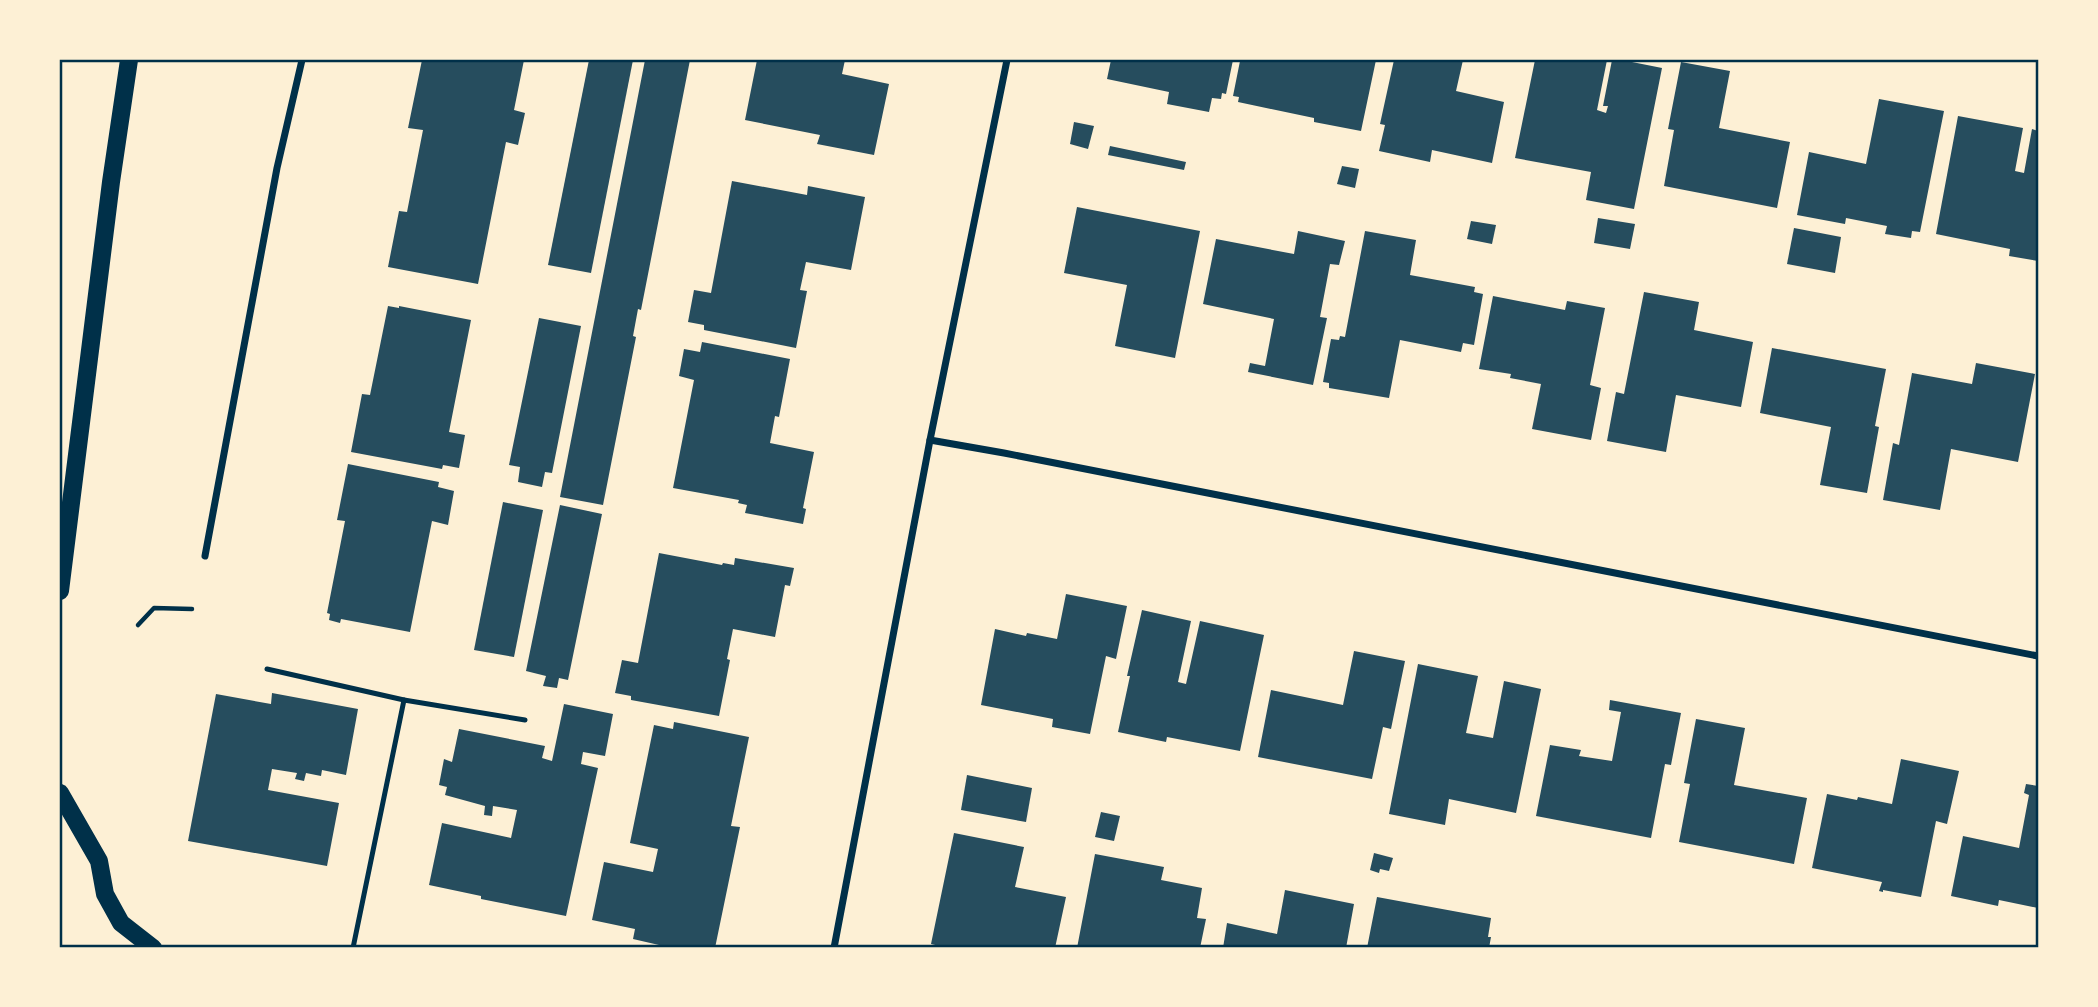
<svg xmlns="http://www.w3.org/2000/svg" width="2098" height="1007" font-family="Lato,sans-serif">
<rect width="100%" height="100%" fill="#fdf0d5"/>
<g fill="#264d5e">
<path d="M422,60H524L514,110L525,113L518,145L506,142L478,284L388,267L399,211L407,212L423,130L408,128Z"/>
<path d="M589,60H633L591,273L548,265Z"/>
<path d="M645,60H690L641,310L638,309L633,336L636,337L603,505L560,497Z"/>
<path d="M757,60H845L842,74L889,84L874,155L817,144L820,135L745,120Z"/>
<path d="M1111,60H1233L1226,94L1222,93L1221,99L1212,98L1209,112L1167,104L1169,92L1107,79Z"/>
<path d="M1247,60H1376L1361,131L1314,122V118L1238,102L1239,97L1233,96L1240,61L1247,62Z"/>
<path d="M1394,60H1463L1456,91L1504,102L1492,163L1432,150L1430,162L1379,151L1385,125L1380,124Z"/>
<path d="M1535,60H1607L1597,110L1606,113L1608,106H1603L1612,60H1622L1662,68L1634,209L1586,200L1591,172L1515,158Z"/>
<path d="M1681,62L1730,71L1719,128L1790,142L1777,208L1664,186L1674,130L1668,129Z"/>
<path d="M1879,99L1944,111L1920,232L1912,231L1911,238L1885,234L1887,226L1846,218L1845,224L1797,215L1809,152L1866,164Z"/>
<path d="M1958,116L2023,128L2015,171L2024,173L2032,129L2038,131V261L2009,256L2010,249L1936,234Z"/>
<path d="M1074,122L1094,126L1088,149L1070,144Z"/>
<path d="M1110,146L1186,162L1184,170L1108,155Z"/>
<path d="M1342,166L1359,169L1355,188L1337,184Z"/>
<path d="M732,181L807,195L808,186L865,197L851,270L806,262L800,290L807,291L796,348L704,330V325L688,322L694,290L711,293Z"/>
<path d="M1077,207L1200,231L1175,358L1115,346L1127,285L1064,273Z"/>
<path d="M1598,218L1635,224L1630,249L1594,243Z"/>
<path d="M1471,221L1496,225L1492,244L1467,239Z"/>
<path d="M1794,228L1841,237L1835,273L1787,264Z"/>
<path d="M1298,231L1345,241L1339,265L1330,264L1320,317L1327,318L1313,385L1248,372L1250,363L1265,366L1274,319L1203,304L1216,239L1294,254Z"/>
<path d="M1365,231L1416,240L1410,275L1475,287L1474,292L1483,294L1474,345L1463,343L1461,352L1400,340L1389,398L1329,388V383L1323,382L1331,339L1339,340L1340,336L1345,337Z"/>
<path d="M1644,292L1699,302L1694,330L1753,342L1741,407L1676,395L1666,452L1607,441L1616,392L1624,394Z"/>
<path d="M1493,296L1565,310L1567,301L1605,308L1590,385L1601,388L1591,440L1532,429L1541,384L1510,378L1511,374L1479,369Z"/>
<path d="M388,306L399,308V306L471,320L449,432L465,435L459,468L443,465L442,469L351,452L362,394L370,395Z"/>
<path d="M539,318L581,326L552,473L545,472L542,487L518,482L520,467L509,465Z"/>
<path d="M702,342L790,359L779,417L775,416L770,443L814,452L803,508L806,509L803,524L745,513L747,505L738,503L739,500L673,488L694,380L679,376L684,349L700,352Z"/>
<path d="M1772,348L1886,369L1875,426L1879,427L1867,493L1820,485L1831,427L1760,413Z"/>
<path d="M1976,363L2035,374L2018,462L1951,449L1940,510L1883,500L1893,443L1899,445L1912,373L1972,384Z"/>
<path d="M348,464L439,482L438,487L454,491L448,525L432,521L410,632L341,619L340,623L329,620L330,614L327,613L345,521L337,520Z"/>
<path d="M503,502L543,510L514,657L474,650Z"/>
<path d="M560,505L602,514L568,680L559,678L557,688L543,686L546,676L526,671Z"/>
<path d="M659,553L722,565L723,563L734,565L735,558L794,568L790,586L785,585L775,637L733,629L727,659L730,660L719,716L631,700V696L615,693L622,660L638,663Z"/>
<path d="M1066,594L1127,606L1116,659L1106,656L1090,734L1052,727L1053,719L981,705L995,629L1026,636L1027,633L1057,639Z"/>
<path d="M1142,610L1191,621L1178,682L1186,684L1200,621L1264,635L1240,751L1167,737L1166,742L1118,732L1130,676H1127Z"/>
<path d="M1354,651L1405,661L1391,729L1383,727L1372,779L1258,757L1271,690L1343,705Z"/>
<path d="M1418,664L1478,676L1466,733L1493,738L1504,681L1541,689L1516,813L1449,799L1445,825L1389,814Z"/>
<path d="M272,693L358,709L346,775L322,770L321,776L306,773L304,781L295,779L297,773L272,769L268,790L339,803L327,866L188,841L216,694L271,704Z"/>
<path d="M1610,700L1681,713L1671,765L1665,764L1651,838L1536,816L1550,745L1581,750L1579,756L1612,761L1621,712L1609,710Z"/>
<path d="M564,704L613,714L605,756L583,752L581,764L598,768L566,916L481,899V896L429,885L442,823L511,838L517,810L493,806L492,816L484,815L485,806L445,795L447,787L439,785L444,759L452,762L459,729L545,746L542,758L552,761Z"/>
<path d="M1696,719L1745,728L1734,785L1807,798L1794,864L1679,842L1690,784L1684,783Z"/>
<path d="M674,722L749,737L731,826L740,827L715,948H659V945L633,939L635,929L592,920L604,862L653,872L658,849L630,843L654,725L673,729Z"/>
<path d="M1901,759L1959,771L1947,824L1936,821L1921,897L1883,890V892L1879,891L1882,882L1812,868L1827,794L1857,800L1858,797L1892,804Z"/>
<path d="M967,775L1032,788L1026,822L961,810Z"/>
<path d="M2026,784L2038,786V908L1999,900L1998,906L1951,896L1963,836L2019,848L2029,795L2024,793Z"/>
<path d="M1101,812L1120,816L1114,841L1095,837Z"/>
<path d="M954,833L1024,847L1015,887L1066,897L1055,948H948L931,944Z"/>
<path d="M1374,853L1393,858L1389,871L1380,869L1379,873L1370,870Z"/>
<path d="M1095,854L1164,867L1161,880L1202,888L1197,918L1206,919L1200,948H1077Z"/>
<path d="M1285,890L1354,904L1346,948H1223L1227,923L1277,934Z"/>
<path d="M1377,897L1491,918L1488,937H1491L1489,948H1367Z"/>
</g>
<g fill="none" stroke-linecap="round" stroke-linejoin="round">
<path stroke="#003049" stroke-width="4.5" d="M138,625L154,608L192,609"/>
<g stroke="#003049" stroke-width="5">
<path d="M267,669L404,700L353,948"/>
<path d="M404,700L525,720"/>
</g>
<g stroke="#003049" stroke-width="7">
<path d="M930,440L1004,453L2038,656"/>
<path d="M205,556L277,168L302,60"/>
<path d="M834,948L930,440L1007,60"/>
</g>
<g stroke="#003049" stroke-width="18">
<path d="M60,591L111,182L129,60"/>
<path d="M60,793L99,861L105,894L121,923L153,948"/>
</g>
</g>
<rect width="2098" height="1007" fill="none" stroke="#fdf0d5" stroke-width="122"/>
<rect x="61" y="61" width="1976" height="885" fill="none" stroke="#003049" stroke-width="2.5"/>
</svg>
